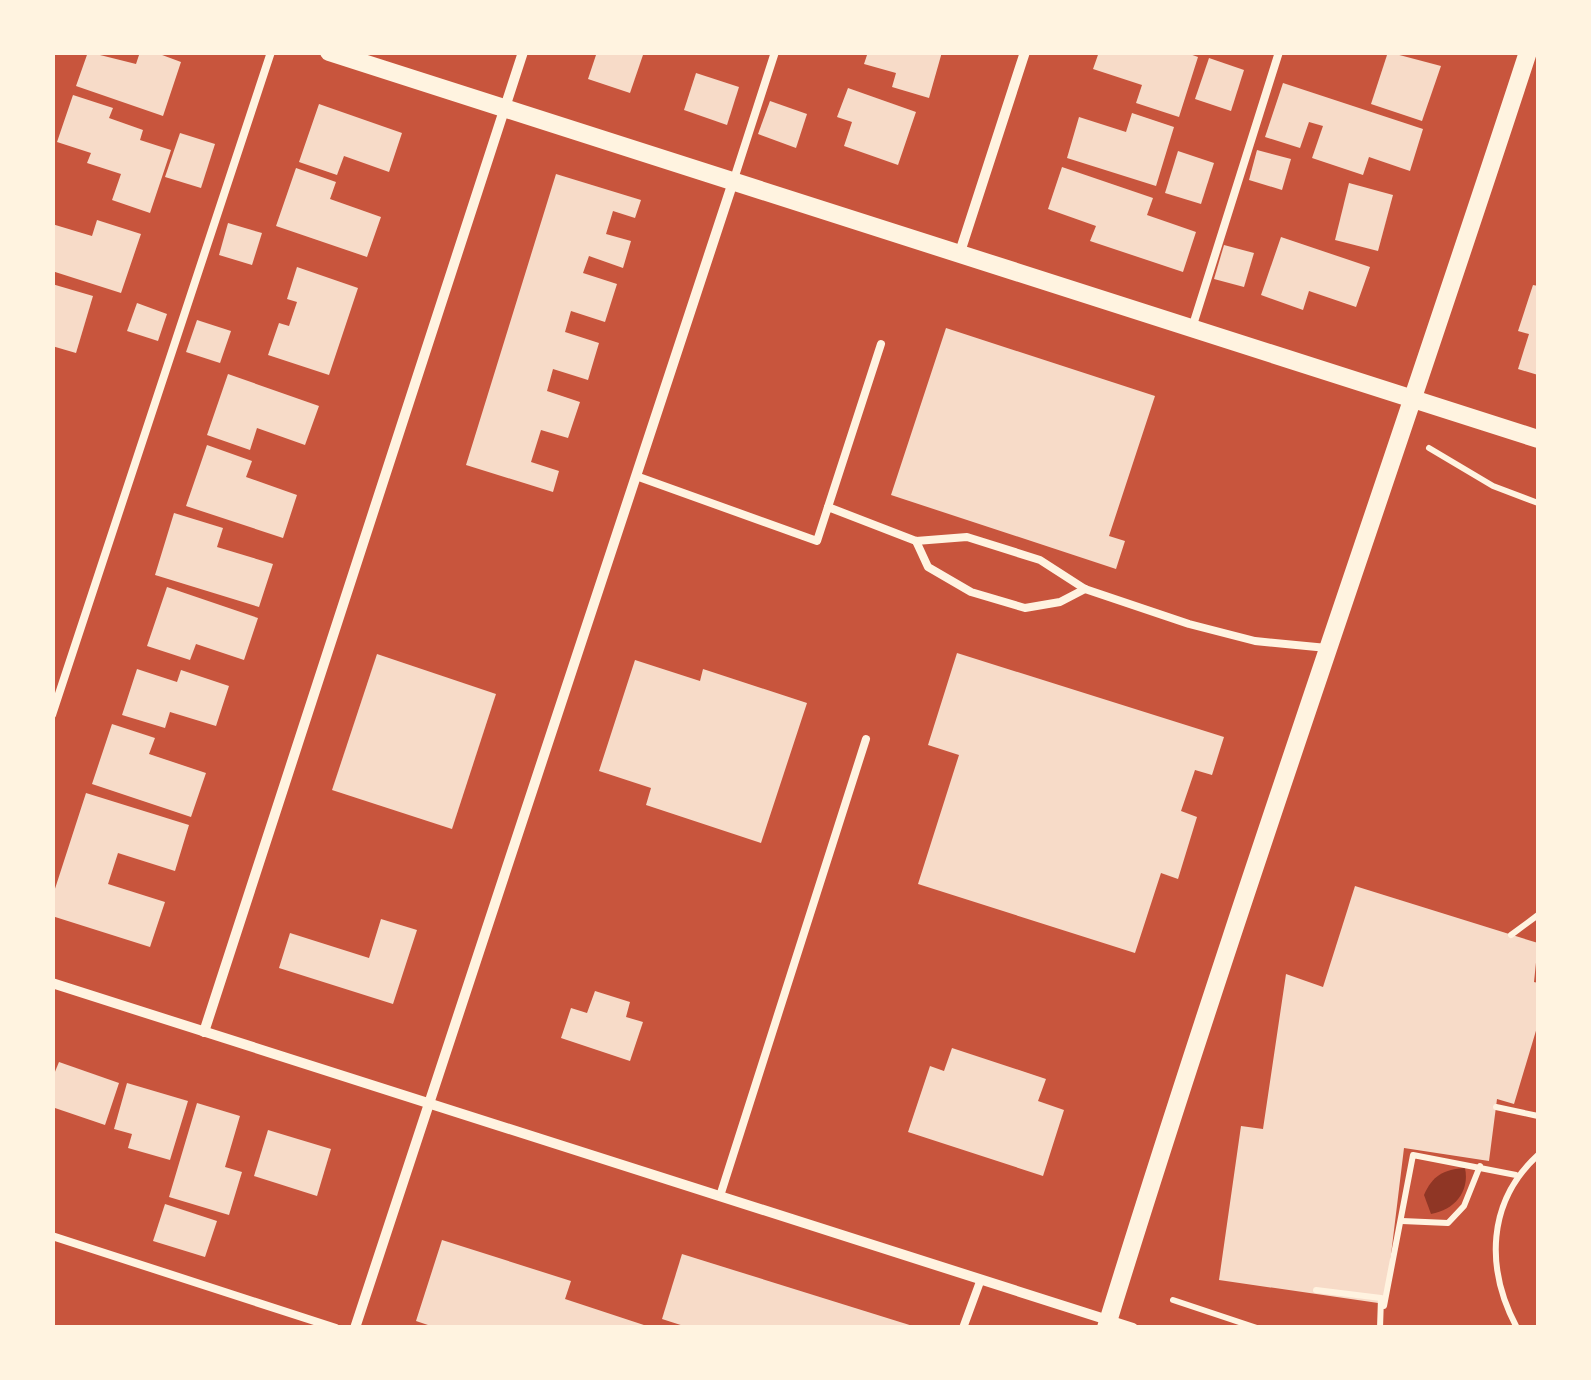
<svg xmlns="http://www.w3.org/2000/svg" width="1591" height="1380" font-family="Raleway,sans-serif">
<rect width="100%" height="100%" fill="#c8553d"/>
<path fill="#8f3625" d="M1465,1168C1470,1192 1454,1210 1431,1214L1424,1195C1432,1176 1444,1169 1465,1168Z"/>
<g fill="#f7dbc8">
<path d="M88,52L136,64L140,52H154L181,62L163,116L76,86Z"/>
<path d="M597,52H644L630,93L588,79Z"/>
<path d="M868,52H942L929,98L892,87L896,73L864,64Z"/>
<path d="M1099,52H1184L1198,57L1179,117L1136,103L1142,85L1093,69Z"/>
<path d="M1388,52L1441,66L1422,121L1371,104Z"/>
<path d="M1209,58L1244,70L1231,111L1195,99Z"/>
<path d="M696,73L739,87L727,125L684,110Z"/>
<path d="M1283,83L1423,129L1410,171L1369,157L1363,175L1312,158L1323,126L1309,122L1300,148L1265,137Z"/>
<path d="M848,88L916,112L898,165L844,146L852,122L837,117Z"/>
<path d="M73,95L113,108L109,118L143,130L140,140L171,150L150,213L112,200L121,174L87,163L91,153L57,142Z"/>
<path d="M770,101L807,114L796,148L758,134Z"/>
<path d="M319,104L402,133L389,172L344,156L337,175L299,162Z"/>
<path d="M1132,113L1174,127L1156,186L1067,158L1079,117L1126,132Z"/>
<path d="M180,133L215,144L201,188L165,177Z"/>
<path d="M1257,150L1291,159L1282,190L1249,180Z"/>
<path d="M1178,151L1214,163L1201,204L1165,193Z"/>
<path d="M1062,167L1153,198L1147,215L1196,232L1183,272L1090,241L1096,226L1048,209Z"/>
<path d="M296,168L336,182L330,199L381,217L367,257L276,226Z"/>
<path d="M556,174L641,200L635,218L613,211L606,234L631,241L623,268L589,256L583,273L617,284L605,322L571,311L565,332L599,343L588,380L553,369L547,391L580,402L568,438L541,430L531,462L559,471L553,492L466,465Z"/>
<path d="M1349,183L1393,195L1378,251L1335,240Z"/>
<path d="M97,220L141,234L121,293L52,271V224L92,236Z"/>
<path d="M228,223L262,233L252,265L219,255Z"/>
<path d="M1281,237L1370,267L1356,307L1309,291L1303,310L1261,295Z"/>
<path d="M1224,245L1254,253L1244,287L1214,279Z"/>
<path d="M297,267L358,288L329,375L268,355L279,323L289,326L297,302L287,299Z"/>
<path d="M52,284L93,296L76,353L52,346Z"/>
<path d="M1533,285L1538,286V375L1518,369L1529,334L1518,331Z"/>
<path d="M137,303L167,314L158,341L127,331Z"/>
<path d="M197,320L231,331L220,363L186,352Z"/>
<path d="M946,328L1155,396L1109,536L1125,541L1116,569L891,495Z"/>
<path d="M228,374L319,406L305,445L257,428L250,450L207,435Z"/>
<path d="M207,445L252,461L246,477L297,495L283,538L186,506Z"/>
<path d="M174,513L223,528L217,547L273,564L259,607L155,575Z"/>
<path d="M167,587L258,618L244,660L196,644L190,660L147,646Z"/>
<path d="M957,653L1224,737L1212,775L1195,770L1181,811L1197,817L1178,879L1161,873L1135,953L918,884L959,755L928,745Z"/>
<path d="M377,654L496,694L452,829L332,790Z"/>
<path d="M635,660L700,681L703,669L807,703L761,843L646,805L651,788L599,771Z"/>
<path d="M137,669L177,682L181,670L229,686L216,726L170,712L165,728L122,715Z"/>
<path d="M112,724L155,738L149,754L206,773L191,817L92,784Z"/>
<path d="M86,793L189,825L175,871L118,853L108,884L165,902L150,947L52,916V898Z"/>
<path d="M1355,886L1538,943L1534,982L1538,983V1024L1514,1104L1497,1099L1489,1161L1404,1148L1385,1304L1219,1280L1241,1126L1263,1129L1286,974L1323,987Z"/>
<path d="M381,919L417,930L393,1004L279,968L290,933L369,958Z"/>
<path d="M595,991L630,1002L626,1017L643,1022L630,1061L561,1038L571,1008L587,1013Z"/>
<path d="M952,1048L1046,1079L1038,1101L1064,1110L1043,1176L908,1132L930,1066L944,1071Z"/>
<path d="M59,1062L119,1083L105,1125L52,1107V1079Z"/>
<path d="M127,1083L188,1101L170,1160L128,1148L132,1134L114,1129Z"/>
<path d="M197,1103L240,1116L225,1167L242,1172L229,1215L169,1197Z"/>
<path d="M268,1130L331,1149L317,1196L254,1176Z"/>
<path d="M165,1204L217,1221L205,1257L153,1241Z"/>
<path d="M442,1240L571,1281L565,1299L653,1328H437L416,1321Z"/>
<path d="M682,1254L916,1327V1328H690L662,1319Z"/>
</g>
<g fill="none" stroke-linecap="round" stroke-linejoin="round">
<g stroke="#fff3e0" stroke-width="6">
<path d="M1429,448L1493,486L1538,503"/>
<path d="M1511,935L1538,915"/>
<path d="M1496,1107L1538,1116"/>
<path d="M1402,1221L1448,1223L1464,1206L1480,1166"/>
<path d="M1316,1290L1381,1298L1380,1328"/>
<path d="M1173,1300L1257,1328"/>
<path d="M1384,1306L1413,1155L1516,1175"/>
<path d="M1517,1328C1485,1268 1487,1202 1538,1155"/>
</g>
<g stroke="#fff3e0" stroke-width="8">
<path d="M733,182L775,52"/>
<path d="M1192,328L1279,52"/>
<path d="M636,476L817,541L828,507L916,541L967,537L1040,560L1085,589L1189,624L1255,641L1327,648"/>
<path d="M828,507L881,344"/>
<path d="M916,541L928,567L971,592L1025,608L1060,602L1085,589"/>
<path d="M52,715L271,52"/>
<path d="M720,1196L866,739"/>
<path d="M52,1236L336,1328"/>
<path d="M963,1328L981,1279"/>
</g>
<g stroke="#fff3e0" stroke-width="10">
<path d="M960,252L1025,52"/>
<path d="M52,983L1133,1328"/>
<path d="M204,1032L523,52"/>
<path d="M355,1328L733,182"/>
</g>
<g stroke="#fff3e0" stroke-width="18">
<path d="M329,52L1538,439"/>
<path d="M1106,1328C1238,900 1389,478 1528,52"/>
</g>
</g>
<rect width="1591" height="1380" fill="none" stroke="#fff3e0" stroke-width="110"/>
</svg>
